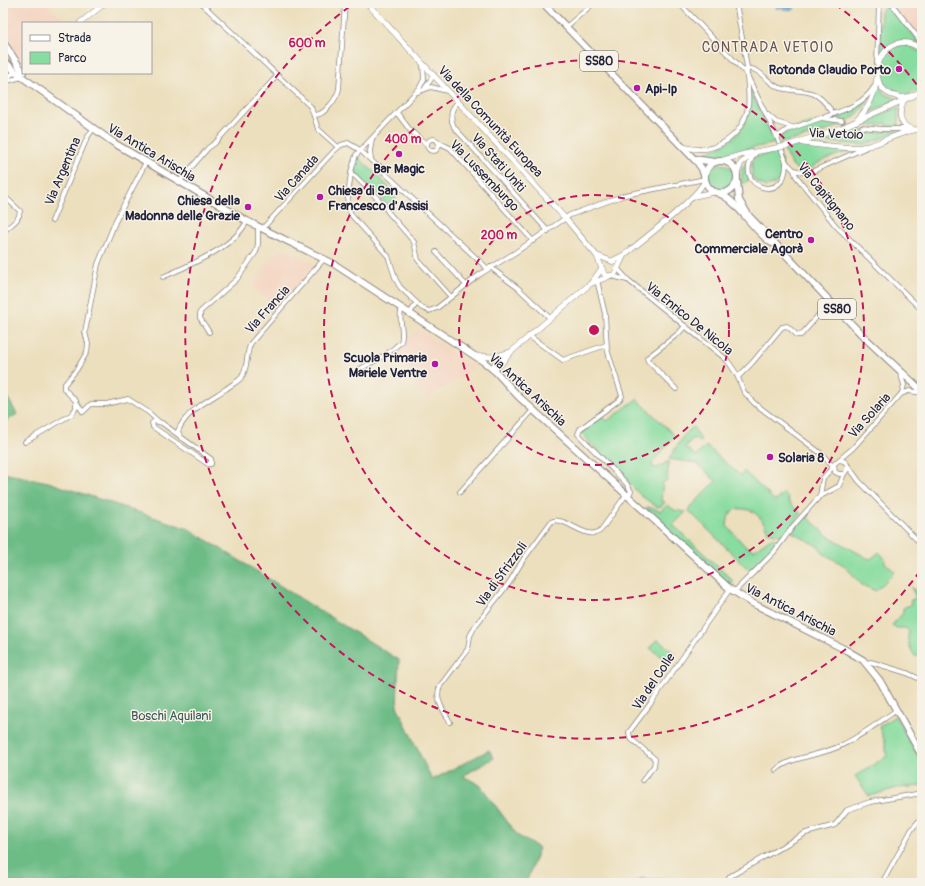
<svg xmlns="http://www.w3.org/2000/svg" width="925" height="886" font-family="Pangolin,sans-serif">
<rect width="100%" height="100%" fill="#f7f3e8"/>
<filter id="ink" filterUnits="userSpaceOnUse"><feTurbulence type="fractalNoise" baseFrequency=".025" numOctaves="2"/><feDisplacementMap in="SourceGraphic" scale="8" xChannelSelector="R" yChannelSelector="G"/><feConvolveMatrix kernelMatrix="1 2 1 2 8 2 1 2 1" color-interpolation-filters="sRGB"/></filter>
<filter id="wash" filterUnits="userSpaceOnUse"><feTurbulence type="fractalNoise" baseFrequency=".012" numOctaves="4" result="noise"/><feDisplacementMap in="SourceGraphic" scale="16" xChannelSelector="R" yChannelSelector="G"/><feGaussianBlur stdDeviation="0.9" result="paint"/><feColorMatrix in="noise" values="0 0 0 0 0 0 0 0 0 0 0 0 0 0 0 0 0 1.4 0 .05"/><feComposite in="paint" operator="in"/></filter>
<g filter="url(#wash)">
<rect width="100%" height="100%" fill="#ecdfbd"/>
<g fill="#f4d3c0">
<path d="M3,3H45L68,23H23V59H20L16,58L3,38Z"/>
<path d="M888,3H922V46L892,7Z"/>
<path d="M284,248L285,250L316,265L288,296L285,294L274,306L252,285L264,271L261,269Z"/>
<path d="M419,328L433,340L475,367L427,399L391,354Z"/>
</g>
<g fill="#87dc9f" stroke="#547f6d">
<path d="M885,7H892L921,45C905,38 890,39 879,54L881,10Z"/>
<path d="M905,45L910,46L922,53V87C888,120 856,48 905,45Z"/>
<path d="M877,84L885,94L898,99L864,115L873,102Z"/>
<path d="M750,91L776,143L742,150L728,156L708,159L701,158L692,152C696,152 701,154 705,152C737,142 751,127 750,91Z"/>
<path d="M870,95C858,129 811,135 781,143L780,137C797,126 819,117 840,123L842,118L837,117L864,101Z"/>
<path d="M898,107L899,126H887V123L874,126L861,125L860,130L872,133L898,130V132L864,145L813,141L843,131Z"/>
<path d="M802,145L855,150C843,153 831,157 820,162C815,164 813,167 810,169C795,176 788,160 784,149Z"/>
<path d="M778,151C784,167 788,182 766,187L755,181L752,176V161L756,157Z"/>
<path d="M354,159H360L398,196L388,205L353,171Z"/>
<path d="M748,161L746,171L749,180L741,185L742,168Z"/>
<circle cx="721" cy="177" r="13"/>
<path d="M637,399L675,436L652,463L653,467L657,468L669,461L667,481H663L661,501L665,502L662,506L657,507L640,495L627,480L581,433L602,416L607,421Z"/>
<path d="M693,427L701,440L700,442L693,438L685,447L696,456L706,446L741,476L744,471L775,501L784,493L789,498L788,501L801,514L783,536L768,532C762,516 751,505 733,510L728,517L727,526L745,546L754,550L771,538L780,540L750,571L688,510L716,481L696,463L669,459L684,435Z"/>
<path d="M668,505L674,510L686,512L673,525L734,582L728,583L646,508L648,507L660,511Z"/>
<path d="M806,516L828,536L867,558L871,559L879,552L886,560L884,562L895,572L876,591L862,585L844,565L824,554L819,547L792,532Z"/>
<path d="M911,587L922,597V657L919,654L916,657C910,650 906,640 909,631L905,628H897L892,625L903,613V608L910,605L911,600L916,598Z"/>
<path d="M657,639L676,654L669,663L650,648Z"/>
<path d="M895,716L922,763V786L897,788L869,796L855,776L887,756L885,742L879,727Z"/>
</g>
<g fill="#6dbc86" stroke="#486f60">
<path d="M3,390L17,414L3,424Z"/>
<path d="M3,473L48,482L189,529L399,660L397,706L432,780L489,750L494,758L463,776L480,785L518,836L539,848L526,883H3Z"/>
<path d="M642,878L706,883H633Z"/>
</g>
<path fill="#66b8e2" stroke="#446d8e" d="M777,3H793L794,10L776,8Z"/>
</g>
<g filter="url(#ink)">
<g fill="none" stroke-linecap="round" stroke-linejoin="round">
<path stroke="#c4b9a3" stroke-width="4" stroke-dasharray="4 2" stroke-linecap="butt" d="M842,121L862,127"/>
<g stroke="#87807c" stroke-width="5.5">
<g id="minor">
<path d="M201,3L311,107L318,129L338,147"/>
<path d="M379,3H380"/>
<path d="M679,3L746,73L777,137L786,162L794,170L796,176L836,226L922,310"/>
<path d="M891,3L922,43"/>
<path d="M566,27L594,3"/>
<path d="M877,63L879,3"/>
<path d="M423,65L424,79L419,89L356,155L351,172L347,205L352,216L388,256L396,280L400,287L422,308L429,311L437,308L479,275L516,252L570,215L625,195L705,179"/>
<path d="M747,69C760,67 767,83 778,87C789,92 803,89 814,94C823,98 828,107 834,114"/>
<path d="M4,81L12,74L16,73"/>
<path d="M3,82L22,77"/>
<path d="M425,88L434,75"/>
<path d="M418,92L431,87L447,91"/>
<path d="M458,102C450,109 450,118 454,127L548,231"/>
<path d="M397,113L410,130L426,144"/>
<path d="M767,114L776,122L792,127"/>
<path d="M315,115C325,115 337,98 339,89L345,3"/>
<path d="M825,117C844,110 863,105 874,87"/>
<path d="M862,127L882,129H909"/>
<path d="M777,137L787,130L821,118L842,121"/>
<circle cx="433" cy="145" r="6"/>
<path d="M438,142L450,148L533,241"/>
<path d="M682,146C712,157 742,138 748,107C750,94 746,79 747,67L736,3"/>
<path d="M755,154C730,185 787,208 786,162"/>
<path d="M371,160L370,151L372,139"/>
<path d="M794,170L803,172H811L865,148"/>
<path d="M351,174L355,176L382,203L388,212L414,242L418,260L451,297"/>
<path d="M179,182L208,148L215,143L277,76"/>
<path d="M3,195L20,211C19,223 9,224 3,233"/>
<path d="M52,221L87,138L93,129"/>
<path d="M262,229L334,151L341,145L348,143L360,150L488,269"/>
<path d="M436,252L466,285"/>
<path d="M490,267L518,288L550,318"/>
<path d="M618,269L628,280L727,360L736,373L744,392L754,403L823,455L833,467"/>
<path d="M612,276L627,280"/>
<path d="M163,277C189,265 234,248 247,221"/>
<path d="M597,280L605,314L607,349L622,396L619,400L580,429L578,434L626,483L631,491L628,497"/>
<path d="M410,313L416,304"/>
<path d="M209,332L200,318V312L237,279L256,252L258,244V227"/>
<path d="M529,336L563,360L606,345"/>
<path d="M360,369L387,354L401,342C405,330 397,318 402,308"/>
<path d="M738,377L752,363L782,327L787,326L797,335H801L830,302"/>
<path d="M676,389L648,361L647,358L679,333L685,326"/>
<path d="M901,394L909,391L922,393"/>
<path d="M77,403L83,412L91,404H106L128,399L148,412L158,421"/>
<path d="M155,421L162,423L211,459V464H208L153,427L152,423Z"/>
<path d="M181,438L178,431C186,411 209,400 226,389C231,385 237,382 241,378C249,368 245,354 251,343L324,259"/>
<path d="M25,442L72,414L76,408V401L64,389V385L77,369L87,352L88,344L85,332L98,264L116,220L146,162"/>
<path d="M839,460L844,461L847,464V470L844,474H839L835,472L834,464L853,448L902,393L904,385L900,372"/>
<path d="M848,466L859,481L922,545"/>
<path d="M460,492L533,410"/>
<path d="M820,496L823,478L833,467"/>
<path d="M734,592L774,552L794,525L819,497L839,486L844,474"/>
<path d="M866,663L871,662L907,673L922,680"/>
<path d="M450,722C444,711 434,699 440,686L468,649L470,636L475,626L509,583L523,560L551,522C564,514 587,543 601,530L626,495"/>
<path d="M776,770C791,756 822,756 842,745C861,736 879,722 897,710"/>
<path d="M643,780L654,766L655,759L630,738L629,732L651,703L730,589"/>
<path d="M729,877L806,833L835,825L847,810L870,802L922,793"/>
<path d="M882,883L912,829L922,817"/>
</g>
</g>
<g stroke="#87807c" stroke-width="6">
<g id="tertiary">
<path d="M367,3L565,218L597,256L604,274L609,276L615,274L624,255"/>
<path d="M80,23L105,3"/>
<path d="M922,50C885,20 855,89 899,97C907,98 915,96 922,90"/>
<path d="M904,100C899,111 897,125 912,129"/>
<path d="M856,121C869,108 875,95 877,77"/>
<path d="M803,143C821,145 851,150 868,146C887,141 902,130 922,129"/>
<path d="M786,146L841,128L913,96"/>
<path d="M720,161L744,154L776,148"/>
<path d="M737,174L741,163L755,153"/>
<path d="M695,196L714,192"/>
<path d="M598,256L614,262"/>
<path d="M612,261L624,255C639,243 703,194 705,179"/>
<path d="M592,282L602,268"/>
<path d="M476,356L493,357L511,352L590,284L608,277"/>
<path d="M493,369L498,367L511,352"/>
<path d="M493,369L495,363L501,357"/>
</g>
</g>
<g stroke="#87807c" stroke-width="8">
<g id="secondary">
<path d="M3,42L23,72"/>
<path d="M3,60L18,74L114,143L247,221L334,264L484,362L496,372L518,396L730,589L752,603L846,650L863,660L880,681L922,756"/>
</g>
</g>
<g stroke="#87807c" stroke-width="8">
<g id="primary">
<path d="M543,3L697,162L702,169L705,179"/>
<path d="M694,159L715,162"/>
<circle cx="721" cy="177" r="16"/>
<path d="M737,180L739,200L749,216L863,336L922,391"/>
<path d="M720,194C737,200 753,231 772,243"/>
</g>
</g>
<use href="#minor" stroke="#fff" stroke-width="4"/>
<use href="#tertiary" stroke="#fff" stroke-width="5"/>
<use href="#secondary" stroke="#fff" stroke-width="6"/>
<use href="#primary" stroke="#fff" stroke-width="6"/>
<g stroke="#87807c" stroke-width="6" stroke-linecap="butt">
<path id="tertiary-bridge" d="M776,148L786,146"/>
</g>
<use href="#tertiary-bridge" stroke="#fff" stroke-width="5"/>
</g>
</g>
<g fill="none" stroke="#c2185b" stroke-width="2" stroke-dasharray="7 5">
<circle cx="594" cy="330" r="135"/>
<circle cx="594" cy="330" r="270"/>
<path d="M920 571A406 406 0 1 1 353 4M835 4A406 406 0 0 1 920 89"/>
</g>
<g fill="#b5179e" stroke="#f7f3e8" stroke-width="1.5">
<circle cx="899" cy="69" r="4"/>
<circle cx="637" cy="88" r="4"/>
<circle cx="399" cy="154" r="4"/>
<circle cx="320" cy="197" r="4"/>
<circle cx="248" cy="207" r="4"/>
<circle cx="811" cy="240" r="4"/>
<circle cx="435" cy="364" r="4"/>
<circle cx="770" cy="457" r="4"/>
</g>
<g text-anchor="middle" stroke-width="3" stroke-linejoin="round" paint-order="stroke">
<g fill="#f7f3e8" stroke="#62616f" stroke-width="1">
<rect x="580" y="51" width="38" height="20" rx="3"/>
<rect x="818" y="299" width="38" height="20" rx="3"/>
</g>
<g font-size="12" font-weight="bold" fill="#22223b">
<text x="599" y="65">SS80</text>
<text x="837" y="313">SS80</text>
</g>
<g font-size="13" font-weight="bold" fill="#22223b" stroke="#f7f3e8" text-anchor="end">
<text x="891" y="74">Rotonda Claudio Porto</text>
<text x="645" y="93" text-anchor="start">Api-Ip</text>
<text x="399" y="173" text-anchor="middle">Bar Magic</text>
<text x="328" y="195" text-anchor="start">Chiesa di San<tspan x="328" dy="15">Francesco d'Assisi</tspan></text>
<text x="240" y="205">Chiesa della<tspan x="240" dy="15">Madonna delle Grazie</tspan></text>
<text x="803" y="238">Centro<tspan x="803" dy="15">Commerciale Agorà</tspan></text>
<text x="427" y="362">Scuola Primaria<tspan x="427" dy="15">Mariele Ventre</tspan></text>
<text x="778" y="462" text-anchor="start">Solaria 8</text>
</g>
<g font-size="13" fill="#22223b" stroke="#f7f3e8">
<text transform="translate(491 121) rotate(47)" y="5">Via della Comunità Europea</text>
<text transform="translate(836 133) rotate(2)" y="5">Via Vetoio</text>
<text transform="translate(152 152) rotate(31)" y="5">Via Antica Arischia</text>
<text transform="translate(499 162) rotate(48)" y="5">Via Stati Uniti</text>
<text transform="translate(62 171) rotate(-67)" y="5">Via Argentina</text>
<text transform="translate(485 175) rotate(46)" y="5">Via Lussemburgo</text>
<text transform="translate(296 178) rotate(-48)" y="5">Via Canada</text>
<text transform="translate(827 196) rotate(51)" y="5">Via Capitignano</text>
<text transform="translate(267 309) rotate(-48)" y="5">Via Francia</text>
<text transform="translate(690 318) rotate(39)" y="5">Via Enrico De Nicola</text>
<text transform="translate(528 389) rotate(43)" y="5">Via Antica Arischia</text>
<text transform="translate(869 415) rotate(-48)" y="5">Via Solaria</text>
<text transform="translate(501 574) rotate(-54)" y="5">Via di Sfrizzoli</text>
<text transform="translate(791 609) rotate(27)" y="5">Via Antica Arischia</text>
<text transform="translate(653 681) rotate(-56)" y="5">Via del Colle</text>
</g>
<g font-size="13" fill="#405a59" stroke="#f7f3e8">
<text x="171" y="720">Boschi Aquilani</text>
</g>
<g font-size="14" letter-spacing="1" fill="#69554f" stroke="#f7f3e8">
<text x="768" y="52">CONTRADA VETOIO</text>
</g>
</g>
<circle cx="594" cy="330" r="6" fill="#c2185b" stroke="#f7f3e8" stroke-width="2"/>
<g font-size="12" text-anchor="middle" font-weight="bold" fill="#c2185b" stroke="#f7f3e8" stroke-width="3" stroke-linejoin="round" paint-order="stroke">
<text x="307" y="47">600 m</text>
<text x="403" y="143">400 m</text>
<text x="499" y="239">200 m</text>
</g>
<rect width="925" height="886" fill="none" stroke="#f7f3e8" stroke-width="16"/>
<rect x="22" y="22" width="130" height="52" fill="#f7f3e8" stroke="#a29fa3"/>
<rect x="30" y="35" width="20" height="6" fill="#ffffff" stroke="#a29fa3"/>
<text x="58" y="42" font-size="12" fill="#22223b">Strada</text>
<rect x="30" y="52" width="20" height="12" fill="#87dc9f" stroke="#a29fa3"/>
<text x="58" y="62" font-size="12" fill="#22223b">Parco</text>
</svg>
